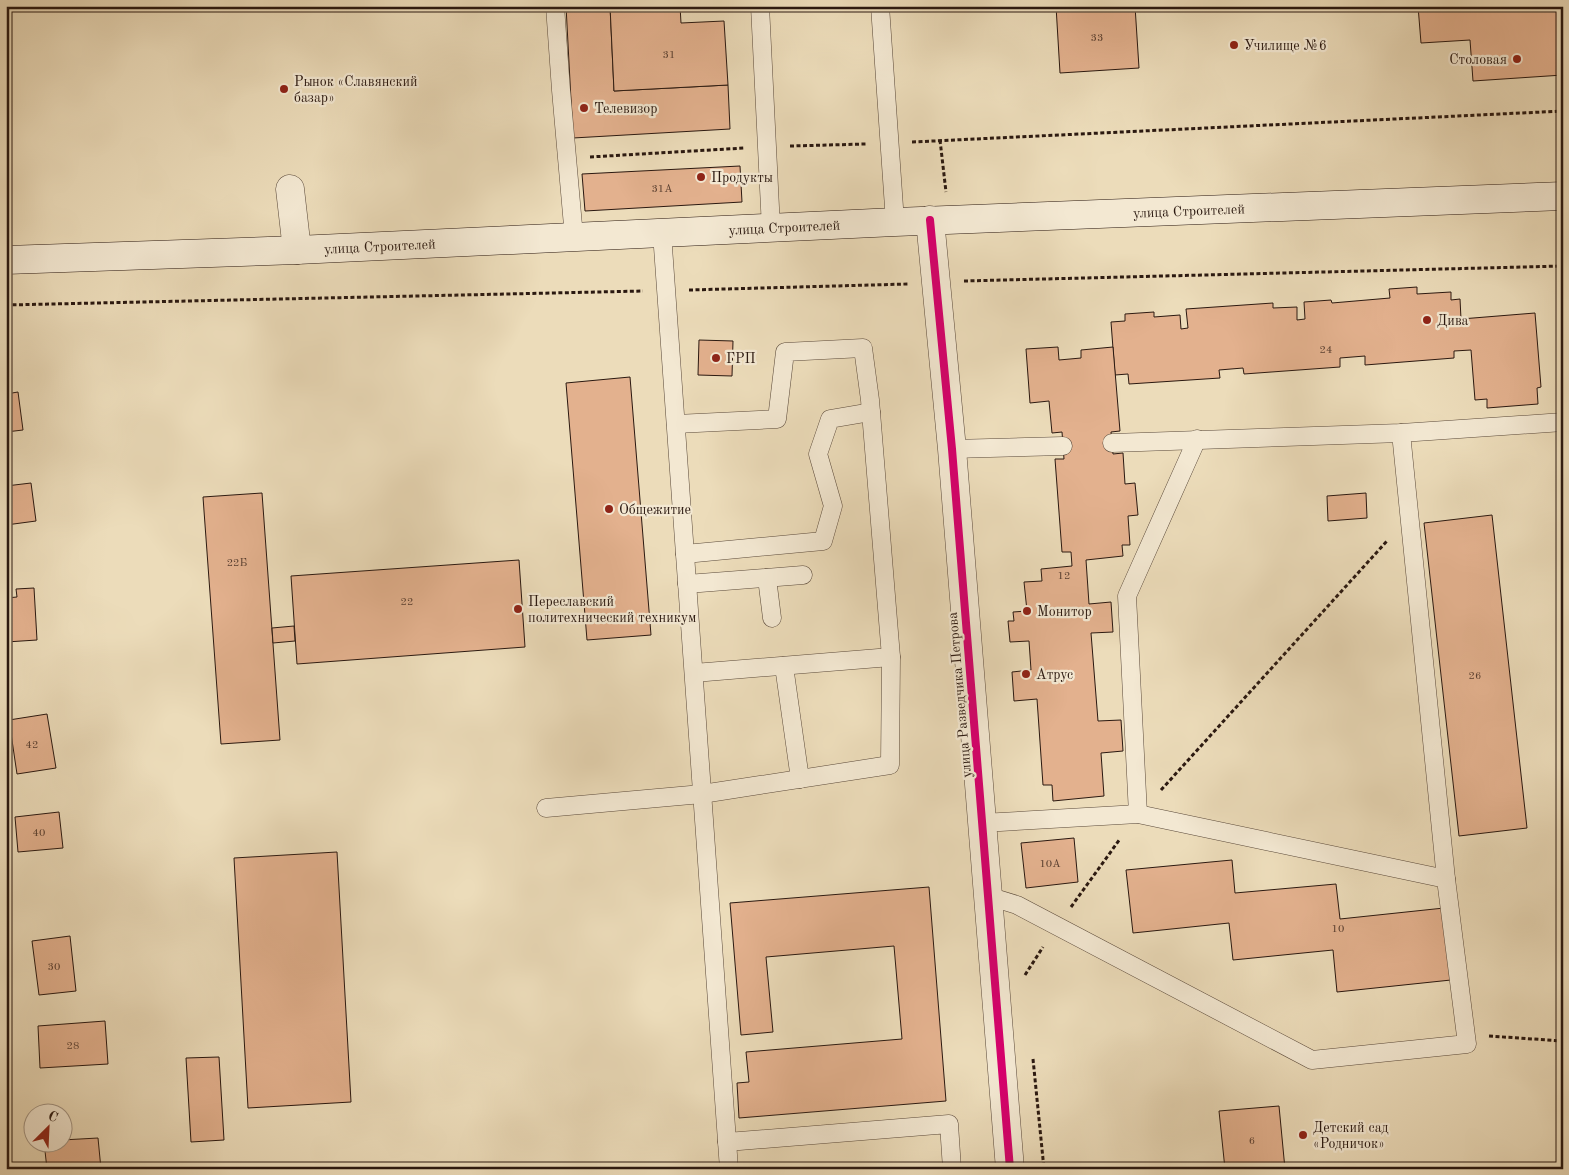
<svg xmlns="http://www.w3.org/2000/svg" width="1569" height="1175" font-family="'Old Standard TT',serif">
<rect width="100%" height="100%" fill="#ecdcba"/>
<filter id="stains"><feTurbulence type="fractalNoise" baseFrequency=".004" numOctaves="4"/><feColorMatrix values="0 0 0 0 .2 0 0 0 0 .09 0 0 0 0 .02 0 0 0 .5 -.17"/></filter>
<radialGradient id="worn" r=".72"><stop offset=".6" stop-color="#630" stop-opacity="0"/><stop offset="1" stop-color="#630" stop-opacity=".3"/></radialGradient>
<g fill="#e3b18e" stroke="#2a1810">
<path d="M566,6H610L614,91L728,85L730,129L573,138Z"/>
<path d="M610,6H680L681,23L724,21L728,85L614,91Z"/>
<path d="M1056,6H1135L1139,68L1060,73Z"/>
<path d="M1418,6H1563V75L1473,81L1470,40L1421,43Z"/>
<path d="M740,166L742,202L585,211L582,174Z"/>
<path d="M1417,287V294L1451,292V300L1460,299L1461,319L1535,313L1541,387L1537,388L1538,404L1487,408V399L1475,400L1471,350L1454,351V358L1365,365V356L1340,358V367L1244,374L1243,368L1219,370L1220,378L1129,384L1128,374L1115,375L1111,322L1125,321V314L1154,312V317L1180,315L1181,329L1188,328L1186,309L1273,303V308L1297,307V320L1305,319L1304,302L1331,300L1332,303L1390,298L1389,289Z"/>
<path d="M699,340L733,341L732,376L698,375Z"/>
<path d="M1058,347L1059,360L1081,358V350L1113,347L1120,431L1111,432L1113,454L1123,453L1125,484L1135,483L1138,515L1128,516L1130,545H1122L1123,556L1086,560L1089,604L1111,602L1113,632L1091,633L1098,721L1121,720L1123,751L1101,753L1104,796L1053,801L1052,785H1043L1037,699L1014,701L1012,672L1031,670L1029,641L1010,642L1008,621H1014L1013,612L1027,611L1024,582L1042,581L1041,569L1072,566L1071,552H1062L1055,459H1064L1062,432L1052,433L1049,401L1030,403L1026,349Z"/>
<path d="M630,377L651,635L587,640L566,383Z"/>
<path d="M18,392L23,430L6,432V394Z"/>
<path d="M31,483L36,521L6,525V486Z"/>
<path d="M262,493L280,740L221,744L203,497Z"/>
<path d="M1366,493L1367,518L1328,521L1327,496Z"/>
<path d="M1492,515L1527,828L1459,836L1424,523Z"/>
<path d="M519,560L525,647L297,664L291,576Z"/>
<path d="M34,588L37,640L6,642V598L17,597L16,589Z"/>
<path d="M294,626L295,641L273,643L272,628Z"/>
<path d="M47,714L56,768L17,774L9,720Z"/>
<path d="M59,812L63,848L18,852L15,817Z"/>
<path d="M1074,838L1078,882L1026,888L1021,843Z"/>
<path d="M337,852L351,1102L248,1108L234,858Z"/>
<path d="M1232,860L1235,893L1336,884L1340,919L1444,908L1451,980L1337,992L1333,950L1233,960L1229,923L1133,933L1126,870Z"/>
<path d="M929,887L946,1101L739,1118L737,1083L749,1082L746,1052L902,1039L894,946L766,957L773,1032L741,1035L730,903Z"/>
<path d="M70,936L76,991L39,995L32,941Z"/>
<path d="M105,1021L108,1064L40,1068L38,1026Z"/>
<path d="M219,1057L224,1140L191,1142L186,1058Z"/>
<path d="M1279,1106L1285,1169H1225L1219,1111Z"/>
<path d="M98,1138L101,1169H47L44,1142H62V1140Z"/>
</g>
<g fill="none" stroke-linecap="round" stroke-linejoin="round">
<g stroke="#5a493a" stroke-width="19">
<g id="lane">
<path d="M555,6L561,90L574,237"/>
<path d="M760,6L771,228"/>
<path d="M880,6L895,222"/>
<path d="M662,233L729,1169"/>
<path d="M1112,443L1401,433L1563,422"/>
<path d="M952,449L1063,446"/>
<path d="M685,554L823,541L833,506L818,454L830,419L871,412"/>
<path d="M767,578L772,618"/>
<path d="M687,584L803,575"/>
<path d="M784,666L800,779"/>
<path d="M694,673L891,657"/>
<path d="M546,808L702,794L890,765L891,657L870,400L863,348L785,352L777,419L676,424"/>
<path d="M1138,814L1127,596L1197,439"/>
<path d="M982,823L1138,814L1446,879"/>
<path d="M988,896L1017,905L1312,1060L1467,1044L1446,879L1401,433"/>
<path d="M727,1142L949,1124L952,1169"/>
</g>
</g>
<g stroke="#5a493a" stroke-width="29">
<g id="street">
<path d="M290,189L297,250"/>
<path d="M930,220L952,449L1010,1169"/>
</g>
</g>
<g stroke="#2a1810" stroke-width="29">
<g id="secondary">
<path id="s1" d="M6,260L297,250L895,222L1563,196"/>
</g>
</g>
<g stroke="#2a1810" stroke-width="3" stroke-dasharray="4 2.5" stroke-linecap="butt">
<path d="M940,140L946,192"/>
<path d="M912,142L1563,111"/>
<path d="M790,146L866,144"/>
<path d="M590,157L744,148"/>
<path d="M964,281L1563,266"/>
<path d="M689,290L908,284"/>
<path d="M6,305L643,291"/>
<path d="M1161,790L1387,541"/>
<path d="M1071,907L1120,839"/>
<path d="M1025,975L1043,947"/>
<path d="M1489,1036L1563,1041"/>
<path d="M1033,1059L1044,1169"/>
</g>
<use href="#lane" stroke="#f3e8d2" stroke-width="18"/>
<use href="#street" stroke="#f3e8d2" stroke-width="28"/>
<use href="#secondary" stroke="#f3e8d2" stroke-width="28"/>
<g stroke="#f3e8d2" stroke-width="11">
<path id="cycleway" d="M930,220L952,449L1010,1169"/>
</g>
<use href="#cycleway" stroke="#d6006c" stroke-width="8"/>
</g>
<g fill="#8f2418" stroke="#f3e8d2" stroke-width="2">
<circle cx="1234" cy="45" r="5"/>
<circle cx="1517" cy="59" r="5"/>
<circle cx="284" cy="89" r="5"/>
<circle cx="584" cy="108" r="5"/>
<circle cx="701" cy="177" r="5"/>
<circle cx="1427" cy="320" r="5"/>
<circle cx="716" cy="358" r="5"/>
<circle cx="609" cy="509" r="5"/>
<circle cx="518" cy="609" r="5"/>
<circle cx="1027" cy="611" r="5"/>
<circle cx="1026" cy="674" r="5"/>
<circle cx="1303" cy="1135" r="5"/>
</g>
<g text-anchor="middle" stroke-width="4.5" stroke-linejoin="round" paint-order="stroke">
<g font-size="11" fill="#583e30">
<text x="1097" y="41">33</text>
<text x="669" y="58">31</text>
<text x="662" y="192">31А</text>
<text x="1326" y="353">24</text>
<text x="237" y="566">22Б</text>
<text x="1064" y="579">12</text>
<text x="407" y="605">22</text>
<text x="1475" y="679">26</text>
<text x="32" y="748">42</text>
<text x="39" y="836">40</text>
<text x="1050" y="867">10А</text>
<text x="1338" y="932">10</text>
<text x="54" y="970">30</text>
<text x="73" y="1049">28</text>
<text x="1252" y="1144">6</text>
</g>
<g font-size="14" fill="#2a1810" stroke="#f3e8d2" text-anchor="start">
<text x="1244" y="50">Училище №6</text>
<text x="1507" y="64" text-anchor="end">Столовая</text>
<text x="294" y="86">Рынок «Славянский<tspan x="294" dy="16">базар»</tspan></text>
<text x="594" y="113">Телевизор</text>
<text x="711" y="182">Продукты</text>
<text x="1437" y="325">Дива</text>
<text x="726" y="363">ГРП</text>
<text x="619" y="514">Общежитие</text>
<text x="528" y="606">Переславский<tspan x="528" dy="16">политехнический техникум</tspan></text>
<text x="1037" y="616">Монитор</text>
<text x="1036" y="679">Атрус</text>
<text x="1313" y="1132">Детский сад<tspan x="1313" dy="16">«Родничок»</tspan></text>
</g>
<g font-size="14" fill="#2a1810" stroke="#f3e8d2">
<text dy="5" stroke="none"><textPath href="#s1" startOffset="1184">улица Строителей</textPath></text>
<text dy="5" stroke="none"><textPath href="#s1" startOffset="779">улица Строителей</textPath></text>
<text dy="5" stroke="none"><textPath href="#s1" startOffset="374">улица Строителей</textPath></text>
<text transform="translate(959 695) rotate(-95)" y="5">улица Разведчика Петрова</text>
</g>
</g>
<rect width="1569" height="1175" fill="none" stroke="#ecdcba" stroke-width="25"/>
<rect x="8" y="8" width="1554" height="1160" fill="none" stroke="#2a1810" stroke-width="2.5"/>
<rect x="12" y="12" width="1544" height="1150" fill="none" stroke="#2a1810"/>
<g transform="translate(48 1128) rotate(24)"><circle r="24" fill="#f3e8d2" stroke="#a39584"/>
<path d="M0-4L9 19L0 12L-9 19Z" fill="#8f2418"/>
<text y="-8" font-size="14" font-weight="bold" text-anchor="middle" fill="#2a1810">С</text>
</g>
<rect width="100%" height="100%" filter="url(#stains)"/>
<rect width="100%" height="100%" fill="url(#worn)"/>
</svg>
